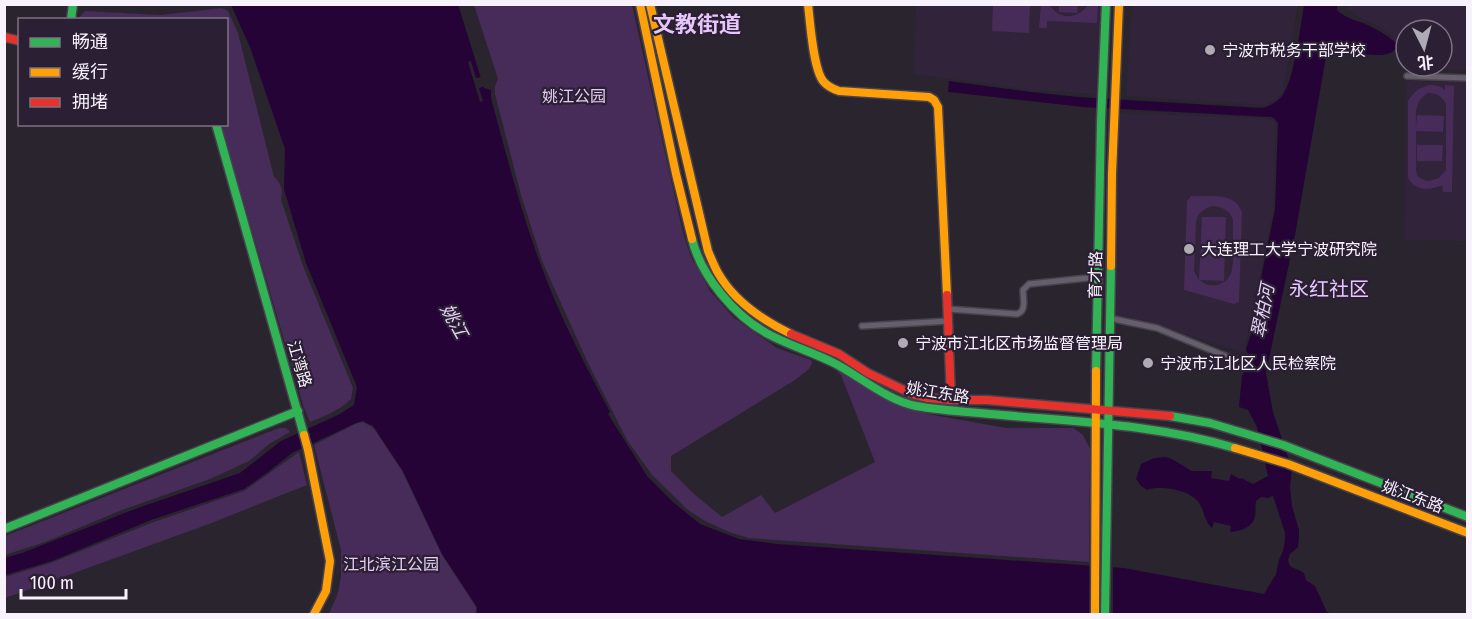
<svg xmlns="http://www.w3.org/2000/svg" width="1472" height="619" font-family="'Fira Sans Condensed','Noto Sans SC',sans-serif">
<rect width="100%" height="100%" fill="#2a242f"/>
<g fill="#31233a">
<path d="M916,5H1101L1096,94L1033,90L914,74Z"/>
<path d="M1132,5H1298L1282,95L1266,105L1126,96Z"/>
<path d="M1345,5H1467V70L1410,68L1409,66H1442V30H1406V61L1397,43L1389,33L1356,15L1346,8Z"/>
<path d="M1406,81L1467,82V241L1405,240Z"/>
<path d="M1117,113L1262,118L1272,120L1276,124L1273,212L1244,353L1157,325L1111,318Z"/>
</g>
<g fill="#472b59" fill-rule="evenodd">
<path d="M1041,4L1050,5C1059,21 1078,19 1088,5H1098L1097,23L1047,21V28H1039Z"/>
<path d="M474,5H632L683,233L691,257L710,291L733,317L777,348L811,360L812,363L809,369L795,380L671,456V471L694,494L722,517L761,495L775,513L875,462L841,375L837,371L839,369L847,376L892,402L928,414L1006,428H1073L1083,435L1090,449L1089,562L749,538L729,532L705,521L688,510L652,475L627,440L588,363L542,261L521,195L495,94V86L498,79Z"/>
<path d="M993,5H1030L1029,33L992,31Z"/>
<path d="M1059,5H1078L1077,13L1059,12Z"/>
<path d="M222,8L228,11L238,33L274,177C282,184 283,190 281,200L303,266L353,388L351,399C340,410 325,416 310,422L304,408L221,125L226,124V20L78,19L85,11L160,15Z"/>
<path d="M1431,85L1439,86L1445,90V85L1454,86L1452,192H1443L1442,185C1430,191 1415,191 1408,178V101C1416,90 1418,88 1431,85ZM1428,93C1436,93 1442,96 1446,104V170L1439,178L1433,180L1427,181L1420,178L1417,175L1416,170V131L1443,132L1444,116L1417,115L1416,127C1416,113 1414,101 1428,93Z"/>
<path d="M1417,145H1443L1442,161H1417Z"/>
<path d="M1191,196C1209,197 1236,191 1242,213L1239,302L1234,304L1184,290L1187,201ZM1213,206C1222,207 1230,210 1233,220C1232,232 1235,263 1231,273C1229,279 1223,284 1217,285C1210,286 1205,285 1200,280L1224,281L1226,217H1202L1199,280L1194,271L1196,222C1197,214 1205,207 1213,206Z"/>
<path d="M363,422L372,427L375,430L402,471L442,555L476,607L475,614H329L338,593L341,576V550L314,445L357,423Z"/>
<path d="M279,428H286L290,432L269,444L249,461L210,479L122,510L45,542L5,555V536Z"/>
<path d="M299,452L307,485L209,524L5,598V577L53,562L151,523L244,491Z"/>
</g>
<path fill="#250337" d="M458,4L484,88L491,90V98C509,165 526,232 553,296C570,336 590,374 610,412L608,414L647,476L673,502L700,524L739,539L777,544L1124,568L1264,594L1276,574L1279,560L1283,551L1285,540V533L1273,496L1268,498L1261,497L1256,501C1255,506 1256,512 1255,517C1252,528 1240,531 1230,532L1231,526L1214,522L1212,528C1204,521 1205,512 1199,503C1191,490 1160,485 1147,490L1141,486L1136,479L1141,464L1154,458L1165,457L1172,459L1192,471H1212L1211,478L1229,481L1231,474L1240,479L1241,478L1253,484L1268,476L1257,427L1248,410L1239,407L1242,375L1247,369L1249,356L1246,349L1255,322L1261,278L1275,209L1278,123L1274,118L1270,117L1083,107L948,92L949,81L1032,92L1078,97L1262,108C1270,106 1277,102 1282,96C1295,78 1300,27 1304,5H1337V10C1344,17 1354,20 1363,23C1375,28 1388,35 1397,44C1395,65 1348,50 1334,48L1327,51L1295,235L1266,373L1273,412L1292,469L1290,486L1292,506L1299,530V537L1298,547L1290,554L1288,560L1289,564L1291,567L1301,571L1304,573L1306,580L1315,586L1327,612L1332,614H477V607L442,554L403,471L373,426L363,421L356,423L292,453L268,472L244,489L151,520L52,561L5,575L4,558L22,553L135,509L240,473L281,441L338,415L354,405L357,387L306,263L284,189L285,149L250,47L231,5Z"/>
<g fill="#2a242f">
<path d="M471,61L476,78L482,77L485,86L479,88L483,101L480,102L468,62Z"/>
<path d="M1090,563L1113,564V614H1090Z"/>
</g>
<g fill="none" stroke-linecap="round" stroke-linejoin="round">
<g stroke="#47424b" stroke-width="8">
<g id="street">
<path d="M1407,76L1468,78"/>
<path d="M948,309L1017,314C1027,311 1023,298 1023,290L1029,284L1097,277"/>
<path d="M1109,318L1157,328L1228,357"/>
<path d="M862,326L949,321"/>
</g>
</g>
<g stroke="#47424b" stroke-width="11">
<g id="fast">
<path d="M71,20L73,4"/>
<path d="M216,124L304,435"/>
<path d="M692,239C701,276 735,317 770,335C791,346 815,353 836,364C862,378 887,400 916,406C944,411 973,412 1002,415C1080,422 1159,425 1235,448"/>
<path d="M1096,371L1101,121L1106,4"/>
<path d="M1170,416L1210,423L1283,445L1468,517"/>
<path d="M4,529L298,411"/>
<path d="M1105,614L1111,266"/>
</g>
</g>
<g stroke="#47424b" stroke-width="11">
<g id="slow">
<path d="M640,4L676,174L692,239"/>
<path d="M650,4L708,251C711,258 714,266 718,273C734,301 762,320 791,334"/>
<path d="M808,4C810,21 813,68 823,81C827,86 833,89 839,91L929,97L934,100L938,107L947,295"/>
<path d="M1111,266L1112,174L1119,4"/>
<path d="M304,435L308,450L330,561L326,591L314,614"/>
<path d="M1235,448L1288,464L1468,533"/>
<path d="M1095,614L1096,371"/>
</g>
</g>
<g stroke="#47424b" stroke-width="11">
<g id="jam">
<path d="M4,37L20,41"/>
<path d="M947,295L951,400"/>
<path d="M791,334L839,354L868,373L912,394L928,398L951,400H987L1170,416"/>
</g>
</g>
<use href="#street" stroke="#665e6c" stroke-width="5"/>
<use href="#fast" stroke="#30b455" stroke-width="8"/>
<use href="#slow" stroke="#ff9f0a" stroke-width="8"/>
<use href="#jam" stroke="#e5322d" stroke-width="8"/>
</g>
<g fill="#b0aab5" stroke="#2b1f33" stroke-width="2">
<circle cx="1210" cy="50" r="6"/>
<circle cx="1189" cy="249" r="6"/>
<circle cx="903" cy="343" r="6"/>
<circle cx="1148" cy="363" r="6"/>
</g>
<g text-anchor="middle" stroke-width="4.5" stroke-linejoin="round" paint-order="stroke">
<g font-size="16" fill="#f8f2fd" stroke="#2b1f33" text-anchor="start">
<text x="1222" y="56">宁波市税务干部学校</text>
<text x="1201" y="255">大连理工大学宁波研究院</text>
<text x="915" y="349">宁波市江北区市场监督管理局</text>
<text x="1160" y="369">宁波市江北区人民检察院</text>
</g>
<g font-size="16" fill="#e4cef3" stroke="#2b1f33">
<text x="574" y="102">姚江公园</text>
<text x="391" y="570">江北滨江公园</text>
</g>
<g font-size="16" fill="#f8f2fd" stroke="#2b1f33">
<text transform="translate(1095 275) rotate(-89)" y="6">育才路</text>
<text transform="translate(300 364) rotate(74)" y="6">江湾路</text>
<text transform="translate(938 392) rotate(9)" y="6">姚江东路</text>
<text transform="translate(1413 496) rotate(21)" y="6">姚江东路</text>
</g>
<g font-size="18" font-style="italic" fill="#e5d0f5" stroke="#2b1f33">
<text transform="translate(1263 311) rotate(-79)" y="6">翠柏河</text>
<text transform="translate(454 321) rotate(61)" y="6">姚江</text>
</g>
<g font-size="20" fill="#e6c6fb" stroke="#2b1f33">
<text x="1329" y="296">永红社区</text>
</g>
<g font-size="22" font-weight="bold" fill="#e6c6fb" stroke="#2b1f33">
<text x="697" y="32">文教街道</text>
</g>
</g>
<rect width="1472" height="619" fill="none" stroke="#f8f2fd" stroke-width="12"/>
<rect x="18" y="18" width="210" height="108" fill="#2b1f33" stroke="#7d7384" stroke-width="1.5"/>
<rect x="30" y="38" width="30" height="9" fill="#30b455" stroke="#7d7384" stroke-width="1.5"/>
<text x="72" y="48" font-size="18" fill="#f8f2fd">畅通</text>
<rect x="30" y="68" width="30" height="9" fill="#ff9f0a" stroke="#7d7384" stroke-width="1.5"/>
<text x="72" y="78" font-size="18" fill="#f8f2fd">缓行</text>
<rect x="30" y="98" width="30" height="9" fill="#e5322d" stroke="#7d7384" stroke-width="1.5"/>
<text x="72" y="108" font-size="18" fill="#f8f2fd">拥堵</text>
<g transform="translate(1424 48) rotate(174)"><circle r="28" fill="#2b1f33" stroke="#7d7384" stroke-width="1.5"/>
<path d="M0-4.5L10 22L0 15L-10 22Z" fill="#b0aab5"/>
<text y="-9" font-size="16" font-weight="bold" text-anchor="middle" fill="#f8f2fd">北</text>
</g>
<path d="M21 589v9h105v-9" fill="none" stroke="#f8f2fd" stroke-width="3"/>
<text x="30" y="589" font-size="18" fill="#f8f2fd" stroke="#2b1f33" stroke-width="4.5" paint-order="stroke">100 m</text>
</svg>
